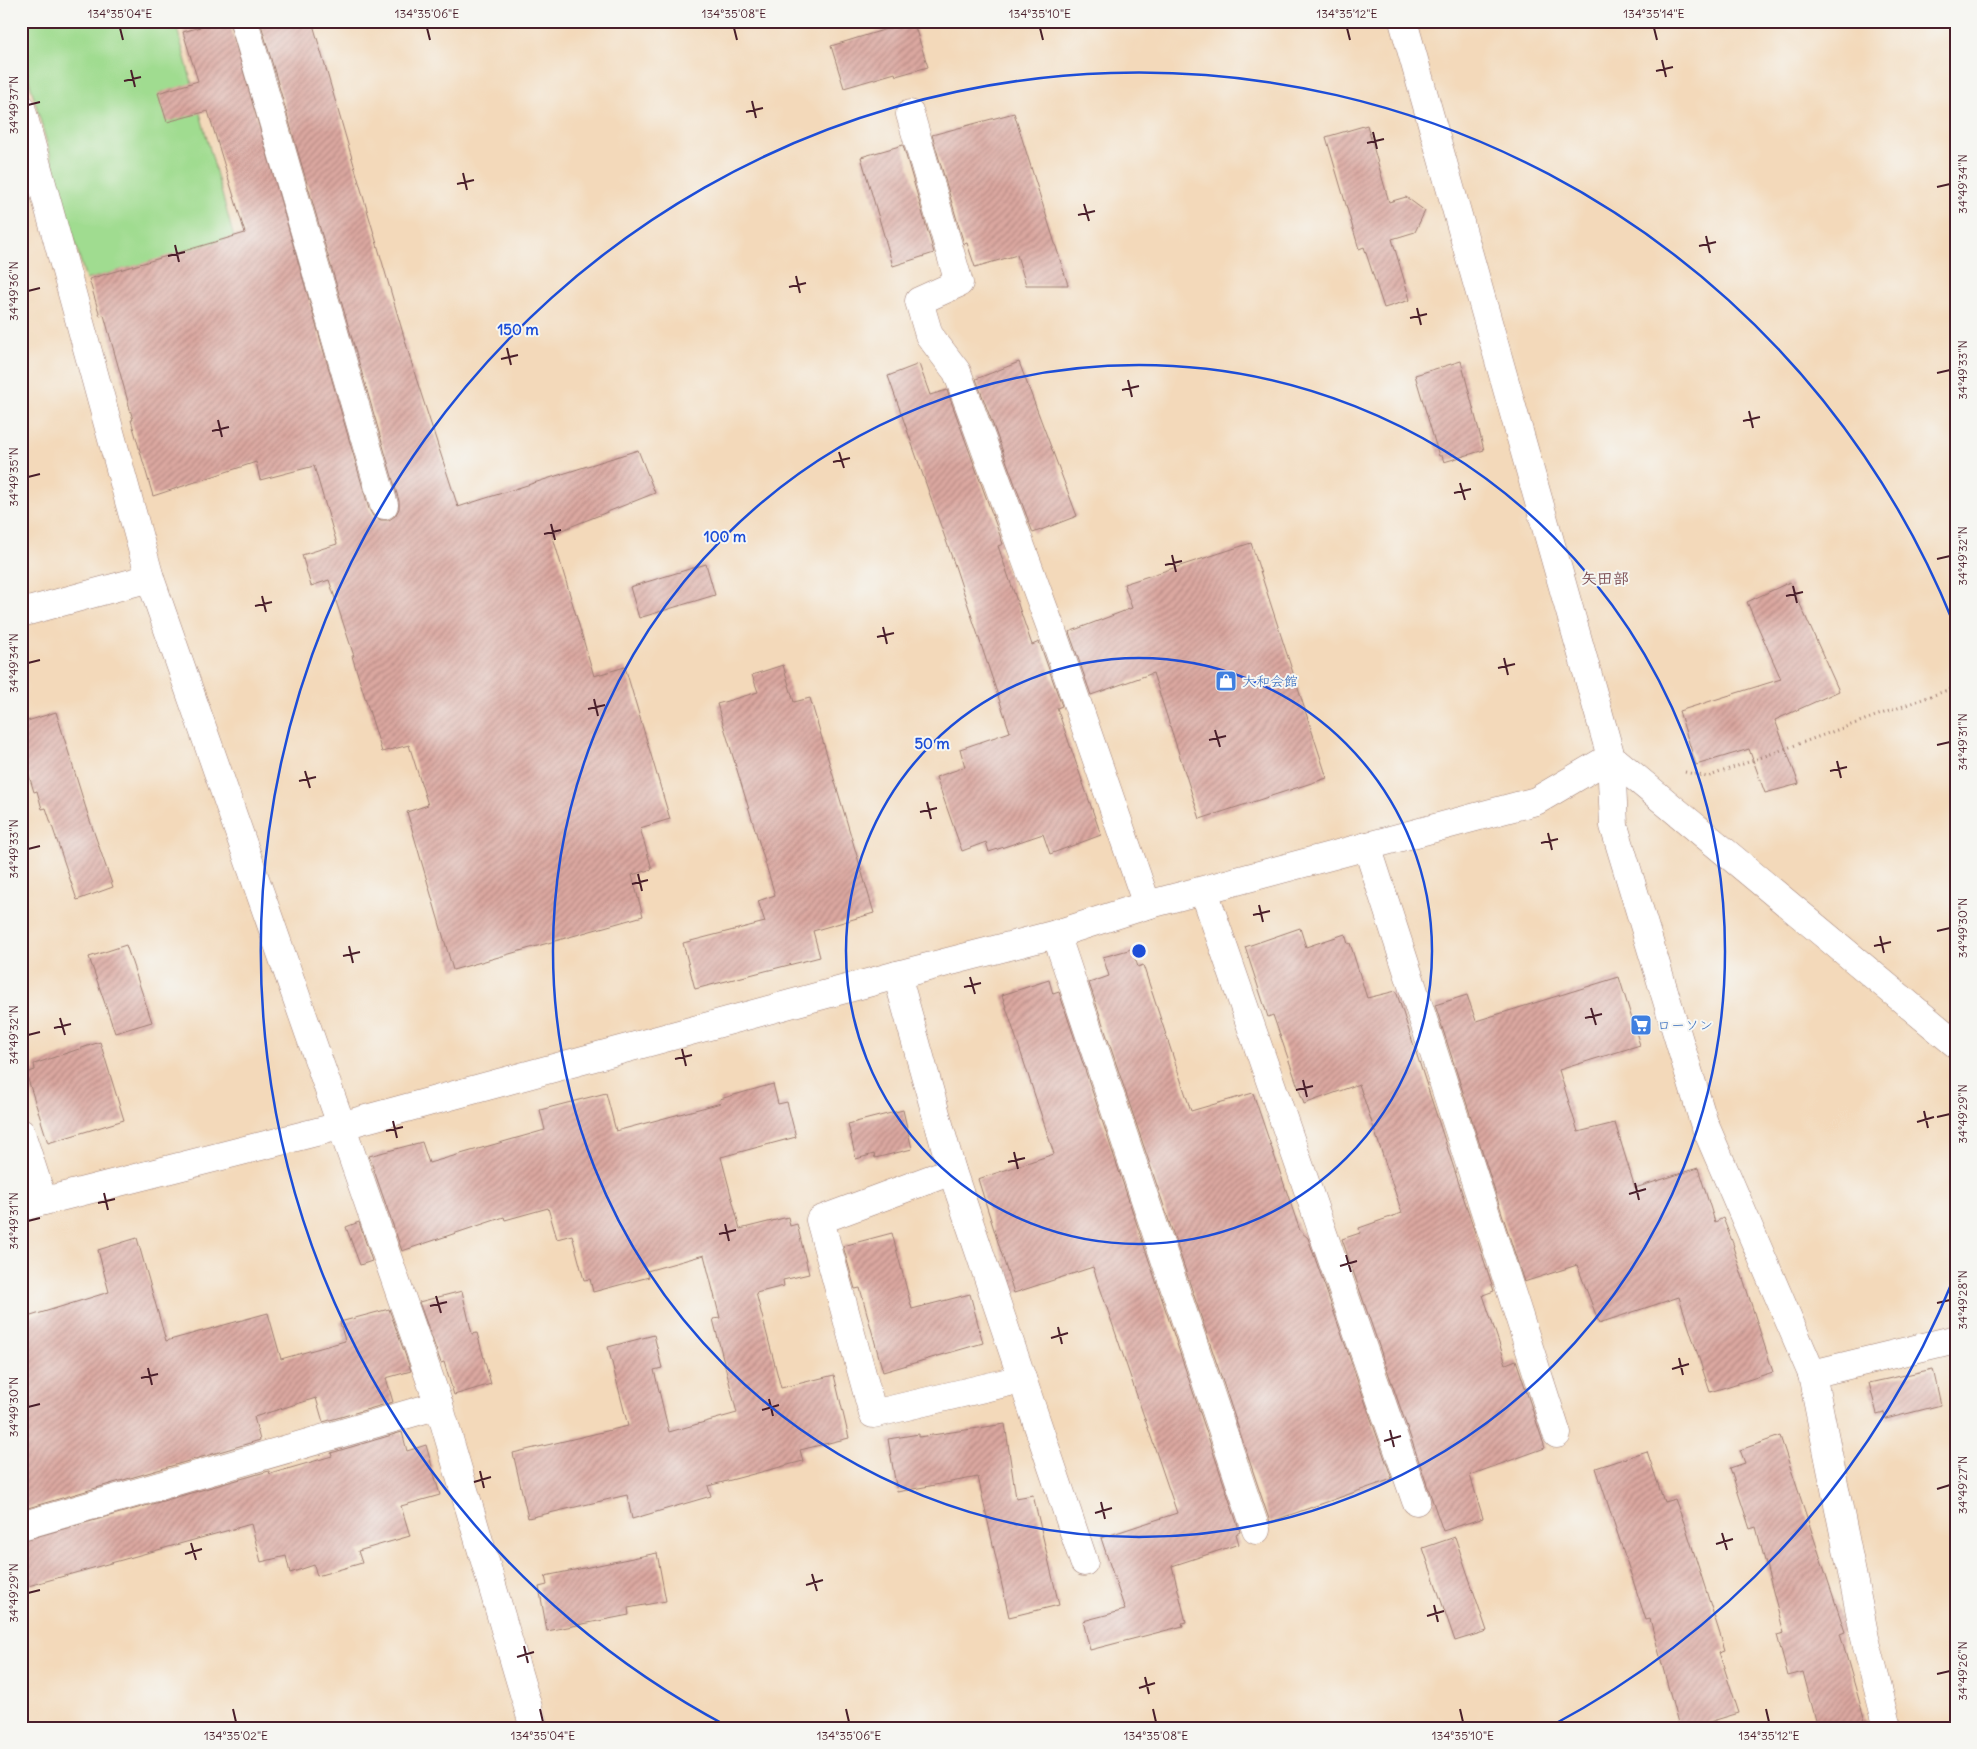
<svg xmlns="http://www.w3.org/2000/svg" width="1977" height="1749" font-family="Delius,'Klee One',sans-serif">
<defs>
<pattern id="building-hatch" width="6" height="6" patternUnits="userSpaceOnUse" patternTransform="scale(1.25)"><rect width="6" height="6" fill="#dba8a0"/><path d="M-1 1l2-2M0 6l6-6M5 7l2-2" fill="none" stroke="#b48883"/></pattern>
</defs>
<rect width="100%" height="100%" fill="#f6f6f2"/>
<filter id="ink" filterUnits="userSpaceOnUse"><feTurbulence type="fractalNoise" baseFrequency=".02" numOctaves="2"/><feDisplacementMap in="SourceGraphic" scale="10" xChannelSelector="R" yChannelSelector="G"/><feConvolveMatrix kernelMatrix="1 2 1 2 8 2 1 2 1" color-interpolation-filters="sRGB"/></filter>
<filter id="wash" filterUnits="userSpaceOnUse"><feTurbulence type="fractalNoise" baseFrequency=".0096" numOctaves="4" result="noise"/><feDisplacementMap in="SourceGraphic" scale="20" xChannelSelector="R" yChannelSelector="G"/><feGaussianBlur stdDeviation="1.12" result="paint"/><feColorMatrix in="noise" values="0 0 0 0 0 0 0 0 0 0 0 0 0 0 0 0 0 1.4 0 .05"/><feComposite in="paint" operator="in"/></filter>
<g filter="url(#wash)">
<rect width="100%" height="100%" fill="#f3d9ba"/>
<path fill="#a0dc90" stroke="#757e5e" d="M21,21H175L234,238L86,280L21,52Z"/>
<g id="blocks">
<g fill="url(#building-hatch)">
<path d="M198,21H229L369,509L373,516L381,520H389L395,516L399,509V501L260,21H312L416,378L458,507L638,450L655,493L552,534L594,676L625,667L670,819L640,828L652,869L632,875L643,916L453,970L407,812L428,805L409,745L382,752L352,656H354L329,580L311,586L302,555L337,544L314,466L260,480L256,462L153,496L131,420H133L104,315L100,316L89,279L245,233L208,111L167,122L158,93L198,81L183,32L200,27Z"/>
<path d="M913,21L928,67L896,76L895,73L844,88L831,46Z"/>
<path d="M1014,113L1068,285H1026L1017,255L975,267L967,243L964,244L932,135Z"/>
<path d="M1367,125L1389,202L1406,197L1425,211L1415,232L1392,239L1410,300L1384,308L1364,247L1359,249L1326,137Z"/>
<path d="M903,145L934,253L893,266L861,157Z"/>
<path d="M1461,361L1484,450L1444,462L1442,456H1439L1415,375Z"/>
<path d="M1019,362L1077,516L1033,533L976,379Z"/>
<path d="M919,364L930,395L947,390L1003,544L998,546L1032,645L1039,642L1041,647L1062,706L1057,708L1101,835L1050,854L1043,834L989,852L986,842L962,851L936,777L965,767L960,749L1010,732L955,566L888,376Z"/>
<path d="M1251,543L1327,778L1200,819L1153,673L1091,695L1069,632L1132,608L1124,584Z"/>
<path d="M706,564L715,595L639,618L630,587Z"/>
<path d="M1790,582L1839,691L1775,720L1799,784L1765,793L1749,749L1696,765L1679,711L1781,679L1747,602Z"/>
<path d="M783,665L794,702L810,698L874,913L813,931L820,957L695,989L683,943L765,922L758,901L775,895L717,704L758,692L752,675Z"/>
<path d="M56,712L88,815L113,887L77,900L46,808L42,809L37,791L34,792L21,749V723Z"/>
<path d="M1300,928L1306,947L1345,934L1348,944L1350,943L1367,998L1396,991L1494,1291L1483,1295L1506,1364L1516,1360L1545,1448L1470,1475L1483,1518L1443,1531L1342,1239L1360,1233L1359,1228L1402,1213L1359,1084L1304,1104L1273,1015L1268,1017L1245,947Z"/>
<path d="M126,945L152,1022L115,1033L89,957Z"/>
<path d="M1132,949L1138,967L1143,965L1191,1111L1253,1093L1300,1231L1308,1238L1392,1479L1270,1522L1089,983L1109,976L1103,957Z"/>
<path d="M1619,977L1640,1045L1559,1070L1578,1132L1615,1123L1635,1188L1698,1168L1715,1222L1723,1218L1734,1246L1733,1247L1773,1372L1710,1392L1679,1297L1599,1323L1577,1265L1524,1282L1435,1005L1467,995L1476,1021Z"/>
<path d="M1049,980L1053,994L1059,992L1240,1532L1236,1534L1239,1544L1172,1566L1186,1622L1182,1623L1183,1626L1090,1650L1083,1621L1125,1610L1101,1538L1177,1513L1093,1267L1014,1293L978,1179L1054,1154L1002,995Z"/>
<path d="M100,1042L124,1120L48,1143L26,1073L35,1070L34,1064Z"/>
<path d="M773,1084L778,1104L787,1102L796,1137L721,1157L740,1229L788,1217L790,1226L797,1224L809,1274L783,1280L784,1286L756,1293L781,1388L834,1375L849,1438L800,1450L803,1461L708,1486L711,1496L632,1519L627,1495L528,1518L513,1453L628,1426L608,1347L654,1335L662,1368L654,1370L669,1432L737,1413L713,1319L720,1318L704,1255L647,1271L649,1277L593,1292L590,1279L584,1280L572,1235L557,1239L548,1208L505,1220L504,1217L402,1251L369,1156L422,1142L429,1163L545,1130L540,1110L606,1093L616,1131L721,1103L720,1099Z"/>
<path d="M903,1110L912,1149L875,1158L874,1154L856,1159L848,1124Z"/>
<path d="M359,1222L372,1261L360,1265L346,1227Z"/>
<path d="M892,1233L912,1309L970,1294L983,1343L883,1372L860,1288L855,1289L843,1246Z"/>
<path d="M137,1238L166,1341L268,1313L281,1359L345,1341L340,1322L389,1309L411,1371L386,1378L393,1402L323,1422L316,1398L254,1417L260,1440L21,1510V1319L109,1292L98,1250Z"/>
<path d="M462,1291L472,1334L477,1333L491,1384L454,1395L444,1362L441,1363L419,1302Z"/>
<path d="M1933,1369L1941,1405L1886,1419L1884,1412L1877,1414L1869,1383Z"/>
<path d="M1005,1424L1016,1498L1033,1495L1059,1605L1009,1617L978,1477L897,1492L888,1439L919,1434V1437Z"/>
<path d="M402,1432L407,1451L426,1445L440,1495L401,1506L410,1536L358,1551L362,1563L317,1576L314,1565L290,1573L286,1556L261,1562L251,1524L21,1588V1541L269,1471L270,1474L332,1456L331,1453Z"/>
<path d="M1780,1436L1845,1632L1840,1634L1867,1728H1818L1803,1672L1788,1676L1777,1635L1784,1633L1756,1527L1750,1529L1730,1468L1745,1463L1740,1450Z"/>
<path d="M1647,1451L1664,1502L1675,1499L1686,1528L1725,1650L1719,1652L1739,1713L1689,1728H1679L1650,1619L1646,1620L1596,1468Z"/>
<path d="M1455,1537L1487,1631L1455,1641L1423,1548Z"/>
<path d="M657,1553L666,1601L628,1608L629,1615L547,1631L539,1587L547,1585L545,1576Z"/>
</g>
</g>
</g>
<g filter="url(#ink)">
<use href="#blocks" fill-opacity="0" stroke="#9e7c72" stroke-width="1"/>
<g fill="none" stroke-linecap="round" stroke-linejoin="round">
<g stroke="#9e7c72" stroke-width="29">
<g id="street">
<path d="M244,21L384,505"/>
<path d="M21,107L150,578L439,1405L534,1728"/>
<path d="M910,114L959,283L919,301L929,335L957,372L1056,642L1147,905"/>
<path d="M21,613L150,578"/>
<path d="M1611,757L1614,826L1704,1123L1812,1374L1865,1638L1888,1728"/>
<path d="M1367,846L1557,1434"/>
<path d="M1204,891L1416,1501"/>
<path d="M1056,934L1256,1530"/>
<path d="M897,975L952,1171L1084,1562"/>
<path d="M21,1133L43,1201"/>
<path d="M952,1171L820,1220L873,1414L1022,1379"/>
<path d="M1812,1374L1956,1339"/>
<path d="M21,1526L439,1405"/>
</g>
</g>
<g stroke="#9e7c72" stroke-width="29">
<g id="secondary">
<path d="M1403,21L1611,757L1956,1044"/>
<path d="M21,1207L340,1126L897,975L1056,934L1147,905L1536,801L1611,757"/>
</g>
</g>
<path stroke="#9e7c72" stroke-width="3" stroke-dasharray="1 4" stroke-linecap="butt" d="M1685,772L1707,777L1956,687"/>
<use href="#street" stroke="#fff" stroke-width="28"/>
<use href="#secondary" stroke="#fff" stroke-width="28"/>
</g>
</g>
<path fill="none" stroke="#4a1f2b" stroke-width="2" d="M120,28L123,40M427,28L430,40M734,28L737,40M1040,28L1043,40M1347,28L1350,40M1654,28L1657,40M1662,60L1666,77M131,70L135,87M1656,71L1673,67M124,81L141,77M752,101L756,118M28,105L40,102M746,112L763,108M1373,132L1377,149M1367,143L1384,139M463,173L467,190M457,184L474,180M1937,187L1950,184M1084,204L1089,221M1078,215L1095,211M1706,236L1710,253M175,245L179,262M1699,246L1716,242M168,256L185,252M796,276L800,293M789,287L806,283M28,291L40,288M1417,308L1421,325M1410,318L1427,314M507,348L511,365M501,359L518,355M1937,373L1950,370M1128,380L1132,397M1122,390L1139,386M1749,411L1753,428M218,420L222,437M1743,421L1760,417M212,431L229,427M839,452L844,468M833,462L850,458M28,477L40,474M1460,483L1465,500M1454,493L1471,489M551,524L555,540M544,534L561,530M1172,555L1176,572M1937,559L1950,556M1165,565L1182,561M1793,586L1797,603M262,596L266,612M1786,596L1803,592M255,606L272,602M883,627L887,644M877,637L894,633M1504,658L1508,675M28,663L40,660M1498,668L1515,664M594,699L598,716M588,709L605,705M1215,730L1220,747M1209,740L1226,736M1937,745L1950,742M1837,761L1841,778M305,771L310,788M1830,771L1847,767M299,781L316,777M927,802L931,819M920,812L937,808M1548,833L1552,850M1541,843L1558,839M28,849L40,846M638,874L642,891M632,884L648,880M1259,905L1263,922M1253,915L1270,911M1937,931L1950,928M1880,936L1884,953M349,946L353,963M1874,946L1891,942M343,956L360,952M970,977L975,994M964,987L981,983M1591,1008L1596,1025M60,1018L65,1035M1585,1018L1602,1014M54,1028L71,1024M28,1035L40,1032M682,1049L686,1066M675,1059L692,1055M1303,1080L1307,1097M1296,1090L1313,1086M1924,1111L1928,1128M1937,1117L1950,1114M393,1121L397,1138M1917,1122L1934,1117M386,1131L403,1127M1014,1152L1018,1169M1008,1162L1025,1158M1635,1183L1639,1200M104,1193L108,1210M1629,1194L1646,1189M98,1203L115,1199M28,1221L40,1218M725,1224L729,1241M719,1234L736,1230M1346,1255L1351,1272M1340,1266L1357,1261M436,1296L441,1313M1937,1303L1950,1300M430,1306L447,1302M1058,1327L1062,1344M1051,1338L1068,1333M1679,1358L1683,1375M148,1368L152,1385M1672,1369L1689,1364M141,1378L158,1374M769,1399L773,1416M28,1407L40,1404M762,1410L779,1405M1390,1430L1394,1447M1384,1441L1401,1436M480,1471L484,1488M474,1482L491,1477M1937,1489L1950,1485M1101,1502L1105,1519M1095,1513L1112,1508M1722,1533L1727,1550M191,1543L196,1560M1716,1544L1733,1539M185,1554L202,1549M812,1574L817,1591M806,1585L823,1580M28,1593L40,1590M1434,1605L1438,1622M1427,1616L1444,1611M524,1646L528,1663M517,1657L534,1652M1937,1674L1950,1671M1145,1677L1149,1694M1139,1688L1155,1683M233,1709L236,1722M540,1709L543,1722M846,1709L849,1722M1153,1709L1156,1722M1460,1709L1463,1722M1766,1709L1769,1722"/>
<g fill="none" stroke="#1d4ed8" stroke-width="2.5">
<circle cx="1139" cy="951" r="293"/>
<circle cx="1139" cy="951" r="586"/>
<path d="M1953 1280A878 878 0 0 1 1551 1726M727 1726A878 878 0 1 1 1953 622"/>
</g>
<defs>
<g id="shop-square" transform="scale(1.125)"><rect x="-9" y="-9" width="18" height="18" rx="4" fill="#3f7fe0" stroke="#f6f6f2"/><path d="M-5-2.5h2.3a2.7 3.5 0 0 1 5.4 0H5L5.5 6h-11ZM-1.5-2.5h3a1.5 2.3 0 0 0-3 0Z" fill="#fff"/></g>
<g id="supermarket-square" transform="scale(1.125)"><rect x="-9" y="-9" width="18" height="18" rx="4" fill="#3f7fe0" stroke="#f6f6f2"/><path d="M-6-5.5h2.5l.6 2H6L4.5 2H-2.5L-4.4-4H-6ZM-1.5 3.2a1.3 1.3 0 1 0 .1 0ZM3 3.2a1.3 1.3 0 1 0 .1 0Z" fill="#fff"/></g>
</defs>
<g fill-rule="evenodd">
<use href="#shop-square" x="1226" y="681"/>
<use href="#supermarket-square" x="1641" y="1025"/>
</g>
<g text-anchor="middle" stroke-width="4" stroke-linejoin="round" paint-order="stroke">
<g font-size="14" fill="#366cbe" stroke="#f6f6f2" text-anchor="start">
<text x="1242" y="686">大和会館</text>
<text x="1657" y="1030">ローソン</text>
</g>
<g font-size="16" font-weight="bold" fill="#7d4f54" stroke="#f6f6f2">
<text x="1605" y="584">矢田部</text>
</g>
</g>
<circle cx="1139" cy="951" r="8" fill="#1d4ed8" stroke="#f6f6f2" stroke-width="2.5"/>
<g font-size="15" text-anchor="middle" font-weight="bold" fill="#1d4ed8" stroke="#f6f6f2" stroke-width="4" stroke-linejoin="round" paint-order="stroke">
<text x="518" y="335">150 m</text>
<text x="725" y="542">100 m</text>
<text x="932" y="749">50 m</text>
</g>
<rect width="1977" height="1749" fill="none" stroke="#f6f6f2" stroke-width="55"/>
<rect x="28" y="28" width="1922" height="1694" fill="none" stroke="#4a1f2b" stroke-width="2"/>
<g font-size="12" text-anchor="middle" fill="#4a1f2b">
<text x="120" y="18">134°35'04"E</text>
<text x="427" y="18">134°35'06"E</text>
<text x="734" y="18">134°35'08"E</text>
<text x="1040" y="18">134°35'10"E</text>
<text x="1347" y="18">134°35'12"E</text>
<text x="1654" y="18">134°35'14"E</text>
<text transform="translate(14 105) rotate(-90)" y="4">34°49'37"N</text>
<text transform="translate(1963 184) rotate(-90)" y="4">34°49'34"N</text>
<text transform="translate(14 291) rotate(-90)" y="4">34°49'36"N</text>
<text transform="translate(1963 370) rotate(-90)" y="4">34°49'33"N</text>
<text transform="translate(14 477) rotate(-90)" y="4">34°49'35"N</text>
<text transform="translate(1963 556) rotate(-90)" y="4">34°49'32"N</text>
<text transform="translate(14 663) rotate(-90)" y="4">34°49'34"N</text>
<text transform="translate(1963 742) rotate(-90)" y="4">34°49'31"N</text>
<text transform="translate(14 849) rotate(-90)" y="4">34°49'33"N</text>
<text transform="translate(1963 928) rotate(-90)" y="4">34°49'30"N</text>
<text transform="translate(14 1035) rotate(-90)" y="4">34°49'32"N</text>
<text transform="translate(1963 1114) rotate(-90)" y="4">34°49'29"N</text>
<text transform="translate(14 1221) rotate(-90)" y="4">34°49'31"N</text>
<text transform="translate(1963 1300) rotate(-90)" y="4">34°49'28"N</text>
<text transform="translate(14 1407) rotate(-90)" y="4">34°49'30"N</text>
<text transform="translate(1963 1485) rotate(-90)" y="4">34°49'27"N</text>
<text transform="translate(14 1593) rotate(-90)" y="4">34°49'29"N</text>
<text transform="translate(1963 1671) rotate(-90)" y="4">34°49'26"N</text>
<text x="236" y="1740">134°35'02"E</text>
<text x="543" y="1740">134°35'04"E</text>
<text x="849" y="1740">134°35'06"E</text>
<text x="1156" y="1740">134°35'08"E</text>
<text x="1463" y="1740">134°35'10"E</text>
<text x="1769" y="1740">134°35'12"E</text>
</g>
</svg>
